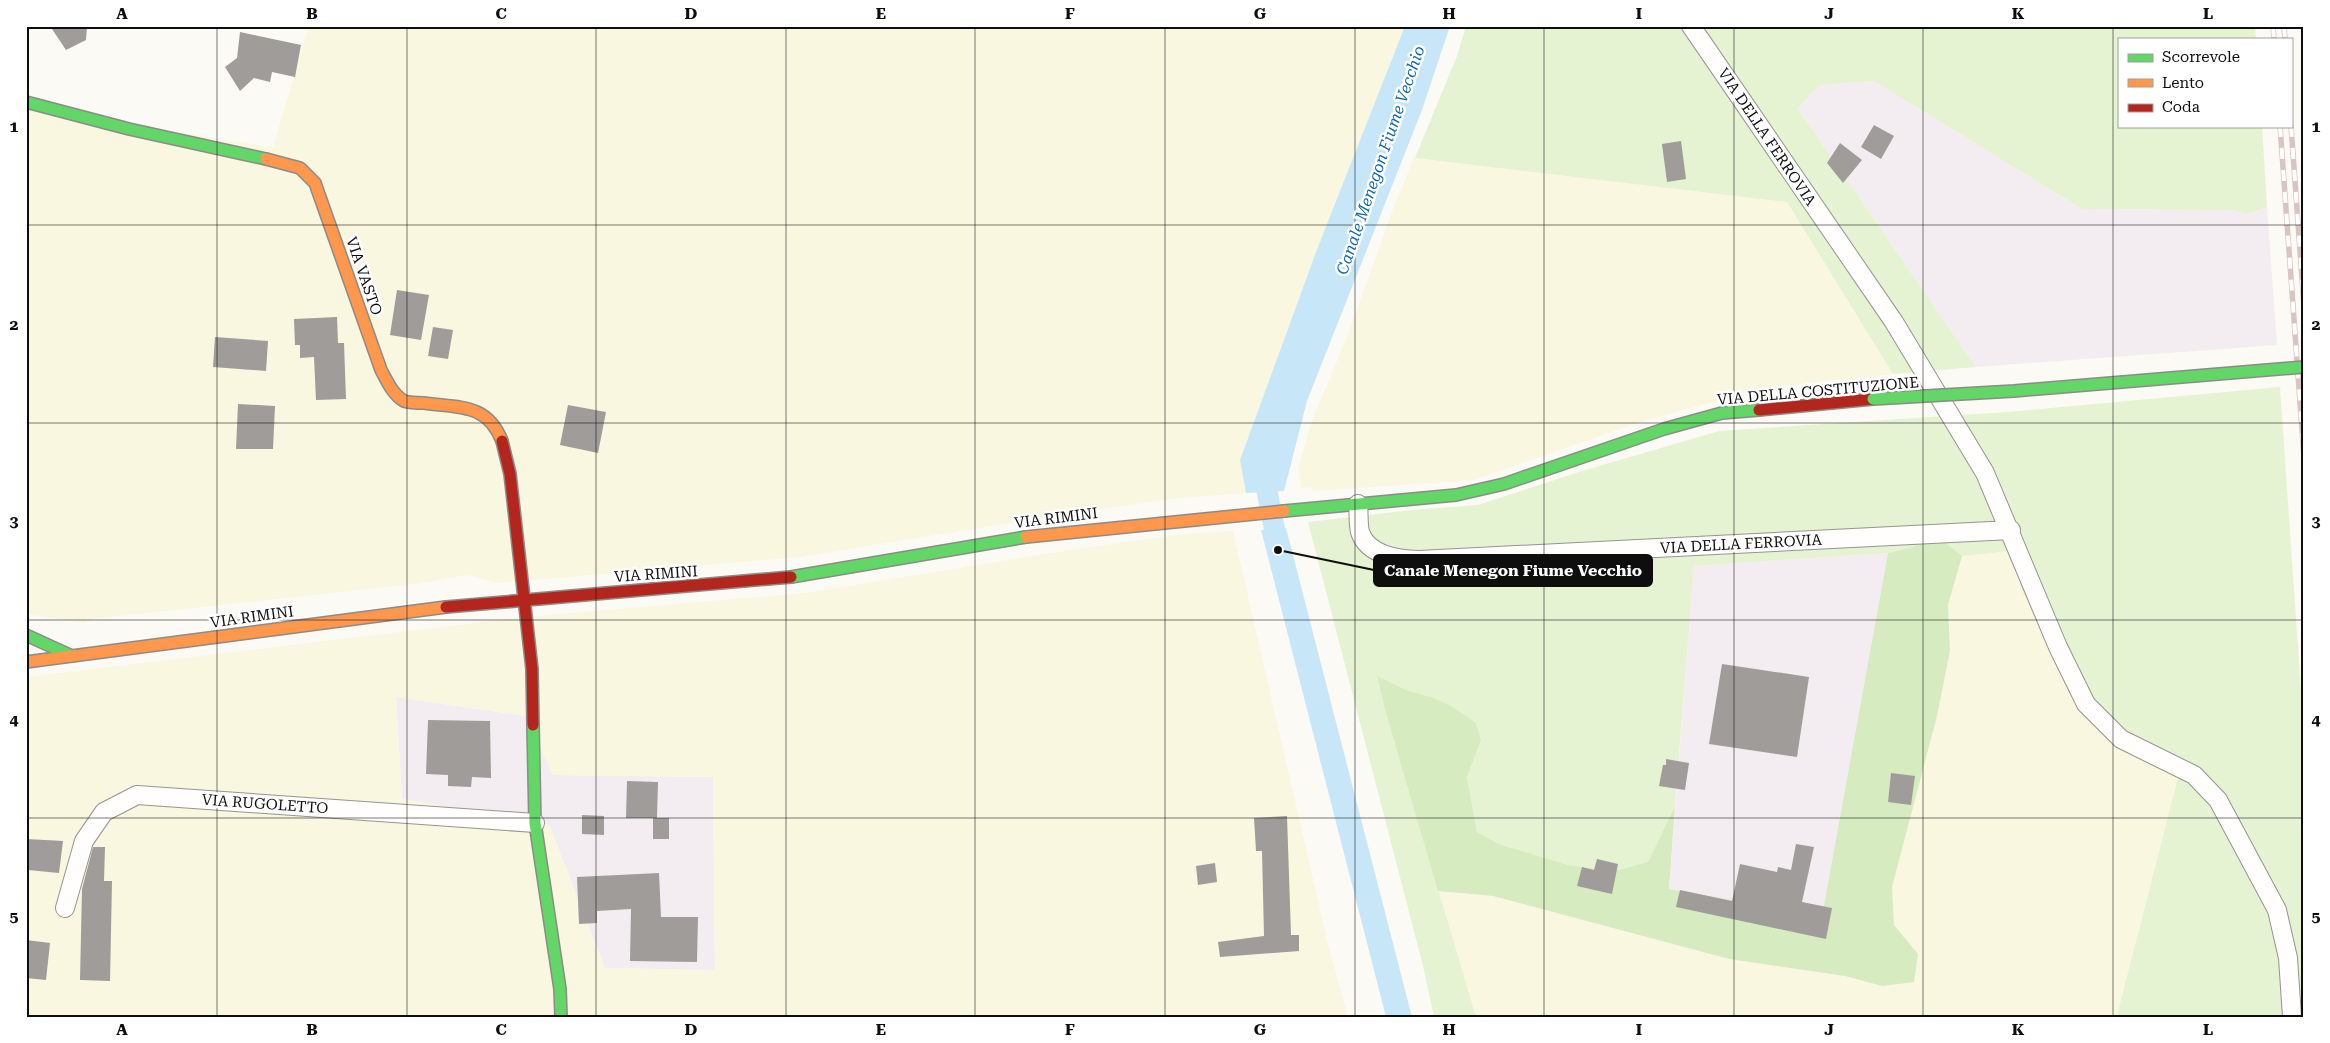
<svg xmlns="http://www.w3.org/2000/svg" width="2330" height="1043" font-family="'Roboto Serif',serif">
<rect width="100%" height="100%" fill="#fcfaf4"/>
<g fill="#f3edf1">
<path d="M1874,81L2082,209L2231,210L2247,214L2267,207L2277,345L1976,367L1798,109L1819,85Z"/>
<path d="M1888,553L1822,916L1669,889L1694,566Z"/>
<path d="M396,697L526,716L553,775L713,777L715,970L605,968L549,825L402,799Z"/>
</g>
<g fill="#f9f7df" fill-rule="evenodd">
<path d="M309,26H1405L1316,252L1240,460L1246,493L1179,498L1072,513L800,557L498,583L467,575L415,584L91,619L84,623L26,614V109L273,147Z"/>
<path d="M1414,158L1787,202L1893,374L1764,388L1640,422L1474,480L1314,491L1308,487L1301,488L1298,469L1311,423L1347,337L1393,209Z"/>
<path d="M1233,531L1328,944L1348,1017H26V677L525,617L805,593L1077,549L1183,534ZM396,697L526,716L553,775L713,777L715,970L605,968L549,825L402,799Z"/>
<path d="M2009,550L2017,579L2181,766L2117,1014L2127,1017H1476L1438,891L1493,896L1729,959L1845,976L1882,986L1918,954L1894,925L1892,887L1937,716L1950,651L1948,605L1962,556Z"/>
</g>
<g fill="#e5f3d2">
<path d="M1466,26H2255L2256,39H2119V126H2262L2267,207L2247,214L2231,210L2082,209L1874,81L1819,85L1798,109L1976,367L1893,374L1787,202L1415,158L1457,56Z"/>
<path d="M2280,387L2304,734V1017H2127L2117,1015L2181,766L2140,747L2090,698L2034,599L2024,595L2009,551L1962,556L1936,535L1912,547L1888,553L1694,566L1675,806L1648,862L1614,871L1568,865L1499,844L1477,832L1467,777L1481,742L1431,697L1406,690L1377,677L1385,710L1476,1017H1434L1423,966L1308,522L1412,510L1478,505L1582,471L1719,431L2007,412Z"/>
</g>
<path fill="#d6ebbf" d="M1936,535L1962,556L1948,605L1950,651L1937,716L1892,887L1894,925L1918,954L1914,982L1882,986L1845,976L1729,959L1493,896L1438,891L1385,710L1377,676L1406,690L1431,697L1451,706L1476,723L1481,741L1467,777L1477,832L1499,844L1568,865L1614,871L1648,862L1675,806L1669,889L1822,916L1888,553L1912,547Z"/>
<g fill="#c7e7f8">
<path d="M1405,26H1450L1422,110L1307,401L1284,491L1246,493L1240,460L1316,252Z"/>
<path d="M1286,528L1412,1017H1386L1261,530Z"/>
</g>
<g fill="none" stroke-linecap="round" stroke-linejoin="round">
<path stroke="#c7e7f8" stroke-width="21" d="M1273,465L1266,486L1280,557"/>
</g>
<g fill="#9f9c99">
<path d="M50,26H87L86,40L66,50Z"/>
<path d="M240,32L301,45L295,77L272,72L270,82L254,78L240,91L225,67L237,58Z"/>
<path d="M1874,125L1894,136L1881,159L1861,147Z"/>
<path d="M1681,141L1686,179L1667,182L1662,144Z"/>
<path d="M1840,143L1862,160L1843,183L1827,163Z"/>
<path d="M397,290L429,295L421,340L390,335Z"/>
<path d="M337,317L338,343H344L346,399L316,400L314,357L300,358V345H295L294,319Z"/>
<path d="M433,327L453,330L448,359L428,356Z"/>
<path d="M215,337L268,341L266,371L213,367Z"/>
<path d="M238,404L275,406L273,449H236Z"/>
<path d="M568,405L606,412L598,453L560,445Z"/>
<path d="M1722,664L1809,677L1797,757L1709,744Z"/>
<path d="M428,720L490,721L491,778L472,777L471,787L448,786V775L426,774Z"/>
<path d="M1666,759L1689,763L1685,790L1659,786L1663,765H1666Z"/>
<path d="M1891,773L1915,776L1911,805L1888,802Z"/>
<path d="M627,781L658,782L657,818H626Z"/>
<path d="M582,815L604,816V835L582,834Z"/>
<path d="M1287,816L1291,935H1299V951L1220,957L1218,942L1264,936L1262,851H1256L1254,818Z"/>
<rect x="653" y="818" width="16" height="21"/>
<path d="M27,839L63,841L59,873L28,870Z"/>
<path d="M1796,844L1814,847L1802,902L1832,908L1826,939L1676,907L1680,890L1732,901L1740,864L1777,872L1778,867L1791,870Z"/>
<path d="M93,847H105L104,881H112L110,981L80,980L82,889Z"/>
<path d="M1597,859L1618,864L1612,894L1577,886L1582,867L1594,870Z"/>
<path d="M1215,863L1217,882L1198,885L1196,866Z"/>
<path d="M659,873L661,917H698L697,962L630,961L631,909L597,911V923L579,924L577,877Z"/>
<path d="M26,940L50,943L46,980L26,978Z"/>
</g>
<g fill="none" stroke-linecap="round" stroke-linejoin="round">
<g stroke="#959492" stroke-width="20">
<g id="street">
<path d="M1691,26L1894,322L1985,473L2058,647L2086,704L2121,739L2194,775L2218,800L2277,910L2288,958L2292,1017"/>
<path d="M1358,504C1359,513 1358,524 1360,532C1368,556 1398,559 1419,560L2011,530"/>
<path d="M65,908L84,841L104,812L137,795L535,823"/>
</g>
</g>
<g stroke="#8c8b88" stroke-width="14">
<g id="fast">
<path d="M26,102L129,129L266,159"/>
<path d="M1284,511L1456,495L1504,484L1664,429L1722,413L1759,410"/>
<path d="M791,577L1026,537"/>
<path d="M26,635L72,656"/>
<path d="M533,725L535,823L560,989L561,1017"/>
</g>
</g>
<g stroke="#8c8b88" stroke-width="14">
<g id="slow">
<path d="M266,159L300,168L315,183L381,370C387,381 393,395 404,401C410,403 418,403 424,403C459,408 487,403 502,441"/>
<path d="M1026,537L1284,511"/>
<path d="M26,662L446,607"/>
</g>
</g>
<g stroke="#8c8b88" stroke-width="14">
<g id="jam">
<path d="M1759,410L1873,399"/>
<path d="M502,441L510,474L532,669L533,725"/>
<path d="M446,607L791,577"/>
</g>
</g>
<use href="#street" stroke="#fffefd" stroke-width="18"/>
<use href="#fast" stroke="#63d668" stroke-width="11"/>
<use href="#slow" stroke="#ff974d" stroke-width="11"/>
<use href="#jam" stroke="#b3261e" stroke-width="11"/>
<g stroke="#d9c4c4" stroke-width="5.5">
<g id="rail">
<path d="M2273,26L2274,39"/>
<path d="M2284,26L2285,39"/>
<path d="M2280,126L2304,457"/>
<path d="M2291,126L2304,306"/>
</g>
</g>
<use href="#rail" stroke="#fff" stroke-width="4" stroke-dasharray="11" stroke-linecap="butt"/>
<g stroke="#8c8b88" stroke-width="14" stroke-linecap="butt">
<path id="fast-bridge" d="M1873,399L2014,391L2304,367"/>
</g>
<use href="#fast-bridge" stroke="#63d668" stroke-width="11"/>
</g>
<path fill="none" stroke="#0e0e0e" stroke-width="1" stroke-opacity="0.55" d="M217,26V1017M407,26V1017M596,26V1017M786,26V1017M975,26V1017M1165,26V1017M1355,26V1017M1544,26V1017M1734,26V1017M1923,26V1017M2113,26V1017M26,225H2304M26,423H2304M26,620H2304M26,818H2304"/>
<g text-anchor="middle" stroke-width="5" stroke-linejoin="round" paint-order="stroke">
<g font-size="15" fill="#0e0e0e" stroke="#fff">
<text transform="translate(1767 137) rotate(56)" y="5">VIA DELLA FERROVIA</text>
<text transform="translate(364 276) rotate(71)" y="5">VIA VASTO</text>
<text transform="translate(1818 391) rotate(-5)" y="5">VIA DELLA COSTITUZIONE</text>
<text transform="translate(1056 518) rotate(-7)" y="5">VIA RIMINI</text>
<text transform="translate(1741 544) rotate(-3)" y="5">VIA DELLA FERROVIA</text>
<text transform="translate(656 574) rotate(-4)" y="5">VIA RIMINI</text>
<text transform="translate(252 617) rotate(-8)" y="5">VIA RIMINI</text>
<text transform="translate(265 804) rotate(4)" y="5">VIA RUGOLETTO</text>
</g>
<g font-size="16" font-style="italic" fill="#0e67aa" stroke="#fff">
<text transform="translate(1380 160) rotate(-71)" y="6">Canale Menegon Fiume Vecchio</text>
</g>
</g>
<path fill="none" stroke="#0e0e0e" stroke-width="2" d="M1278 550L1374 570"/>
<circle fill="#0e0e0e" stroke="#fff" stroke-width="2" cx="1278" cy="550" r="5"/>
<rect fill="#0e0e0e" stroke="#0e0e0e" stroke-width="2" x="1374" y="555" width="278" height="31" rx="5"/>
<g font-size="16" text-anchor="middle" font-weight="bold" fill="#fff">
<text x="1513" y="576">Canale Menegon Fiume Vecchio</text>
</g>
<rect width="2330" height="1043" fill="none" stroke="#ffffff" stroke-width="55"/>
<rect x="2118" y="38" width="175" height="90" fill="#ffffff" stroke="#9f9f9f"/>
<rect x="2128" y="54" width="25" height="8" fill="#63d668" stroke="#9f9f9f"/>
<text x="2162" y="62" font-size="15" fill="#0e0e0e">Scorrevole</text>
<rect x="2128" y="79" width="25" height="8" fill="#ff974d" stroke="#9f9f9f"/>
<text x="2162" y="88" font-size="15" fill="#0e0e0e">Lento</text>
<rect x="2128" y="104" width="25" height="8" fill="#b3261e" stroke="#9f9f9f"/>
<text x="2162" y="112" font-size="15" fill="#0e0e0e">Coda</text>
<rect x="28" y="28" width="2274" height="988" fill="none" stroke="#0e0e0e" stroke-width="2"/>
<g font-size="16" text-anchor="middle" font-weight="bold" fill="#0e0e0e">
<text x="122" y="19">A</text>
<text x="312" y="19">B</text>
<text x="501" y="19">C</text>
<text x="691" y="19">D</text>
<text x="881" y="19">E</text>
<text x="1070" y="19">F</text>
<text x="1260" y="19">G</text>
<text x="1449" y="19">H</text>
<text x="1639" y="19">I</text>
<text x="1829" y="19">J</text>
<text x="2018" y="19">K</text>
<text x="2208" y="19">L</text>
<text x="14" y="132">1</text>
<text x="2316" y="132">1</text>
<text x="14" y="330">2</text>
<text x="2316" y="330">2</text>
<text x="14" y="527">3</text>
<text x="2316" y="527">3</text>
<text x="14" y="725">4</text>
<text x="2316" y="725">4</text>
<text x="14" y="922">5</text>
<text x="2316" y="922">5</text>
<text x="122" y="1035">A</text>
<text x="312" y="1035">B</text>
<text x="501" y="1035">C</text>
<text x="691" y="1035">D</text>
<text x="881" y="1035">E</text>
<text x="1070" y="1035">F</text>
<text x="1260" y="1035">G</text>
<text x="1449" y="1035">H</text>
<text x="1639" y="1035">I</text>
<text x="1829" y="1035">J</text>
<text x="2018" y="1035">K</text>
<text x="2208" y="1035">L</text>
</g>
</svg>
